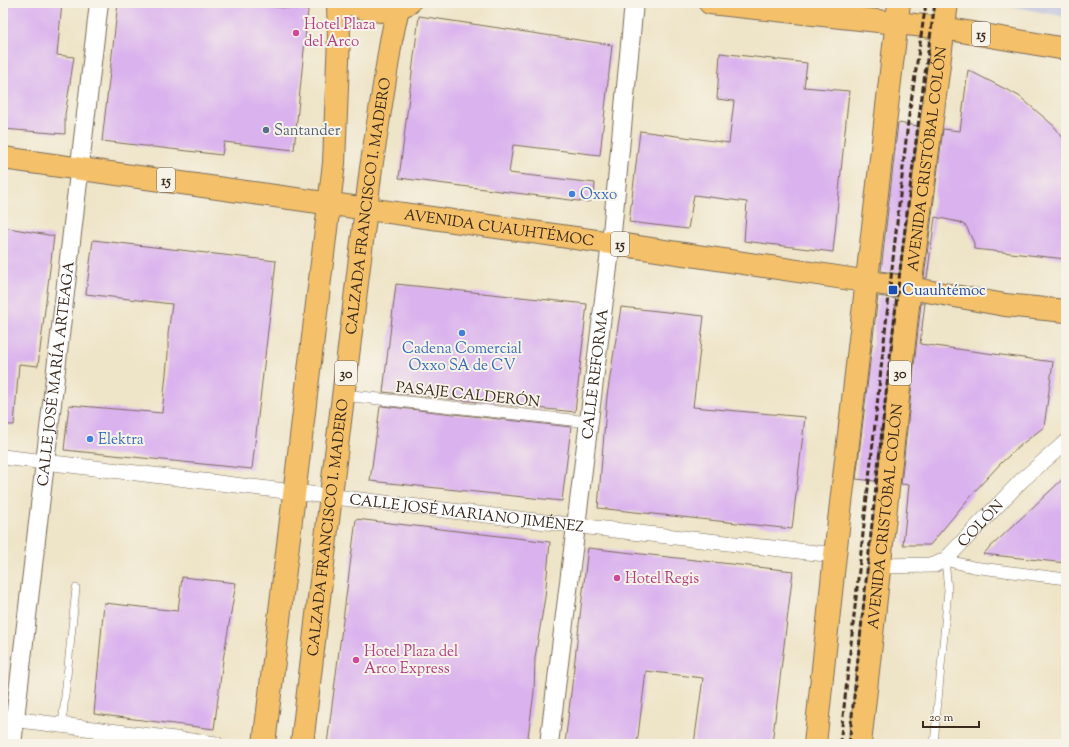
<svg xmlns="http://www.w3.org/2000/svg" width="1069" height="747" font-family="'Sorts Mill Goudy',serif">
<rect width="100%" height="100%" fill="#f7f3e8"/>
<filter id="ink" filterUnits="userSpaceOnUse"><feTurbulence type="fractalNoise" baseFrequency=".025" numOctaves="2"/><feDisplacementMap in="SourceGraphic" scale="8" xChannelSelector="R" yChannelSelector="G"/><feConvolveMatrix kernelMatrix="1 2 1 2 8 2 1 2 1" color-interpolation-filters="sRGB"/></filter>
<filter id="wash" filterUnits="userSpaceOnUse"><feTurbulence type="fractalNoise" baseFrequency=".012" numOctaves="4" result="noise"/><feDisplacementMap in="SourceGraphic" scale="16" xChannelSelector="R" yChannelSelector="G"/><feGaussianBlur stdDeviation="0.9" result="paint"/><feColorMatrix in="noise" values="0 0 0 0 0 0 0 0 0 0 0 0 0 0 0 0 0 1.4 0 .05"/><feComposite in="paint" operator="in"/></filter>
<g filter="url(#wash)">
<rect width="100%" height="100%" fill="#eee4c7"/>
<path fill="#c0c2dd" d="M995,3H1066V17Z"/>
<g id="blocks">
<g fill="#dab2ee">
<path d="M3,3H62L57,55L74,57L65,115V134L3,129Z"/>
<path d="M118,3H236L308,10L294,150L224,142L222,155L102,141Z"/>
<path d="M419,16L612,45L600,155L513,145L509,173L595,183L594,200L586,202L399,178Z"/>
<path d="M720,53L807,63L804,87L849,91L833,252L744,241L747,202L694,195L688,229L629,222L640,131L729,143L734,101L717,99Z"/>
<path d="M968,70L1019,96L1054,126L1066,142V259L974,249V243L966,226L959,222L935,217L927,278H924L943,129L960,131Z"/>
<path d="M898,123L918,126L899,274L881,271Z"/>
<path d="M3,227L54,236L38,366L19,364L14,425H3Z"/>
<path d="M93,240L276,261L252,469L64,450L69,405L162,413L168,354V334L172,304L86,294Z"/>
<path d="M396,284L587,304L575,412L383,392Z"/>
<path d="M878,296L896,299L876,481L856,479Z"/>
<path d="M921,303H925L920,344L1053,362L1044,427L1022,444L1001,463L974,492L930,545H903L909,485L901,484Z"/>
<path d="M621,307L704,316L693,407L805,417L792,529L598,508L607,396Z"/>
<path d="M382,406L571,427L562,501L370,481L380,407Z"/>
<path d="M1066,476V563L983,554Z"/>
<path d="M356,519L550,542L545,597L535,658L534,692L527,744H327Z"/>
<path d="M588,548L793,571L772,744H694L703,678L646,671L637,744H565Z"/>
<path d="M182,577L236,583L223,660L214,729L94,714L104,603L178,611Z"/>
</g>
</g>
</g>
<g filter="url(#ink)">
<use href="#blocks" fill-opacity="0" stroke="#7a6b59" stroke-width="1"/>
<g fill="none" stroke-linecap="round" stroke-linejoin="round">
<g stroke="#7a6b59" stroke-width="8">
<g id="service">
<path d="M62,725L76,588"/>
<path d="M934,744L948,590L945,560"/>
</g>
</g>
<g stroke="#7a6b59" stroke-width="12">
<g id="pedestrian">
<path d="M343,395L589,422"/>
<path d="M945,560L973,567L1066,579"/>
</g>
</g>
<g stroke="#7a6b59" stroke-width="16">
<g id="minor">
<path id="s1" d="M3,457C280,490 557,525 835,555"/>
<path id="s2" d="M878,566L934,565L945,560L1022,480L1066,442"/>
<path d="M3,718L216,744"/>
</g>
</g>
<g stroke="#7a6b59" stroke-width="20">
<g id="tertiary">
<path id="s3" d="M12,744L99,3"/>
<path id="s4" d="M549,744L611,243L634,3"/>
</g>
</g>
<g stroke="#7a6b59" stroke-width="24">
<g id="primary">
<path d="M264,744L334,163L339,36L338,3"/>
<path id="s5" d="M302,744L331,495L371,168L391,41L399,3"/>
<path d="M815,744L835,555L899,3"/>
<path id="s6" d="M860,744L910,288L947,3"/>
</g>
</g>
<g stroke="#7a6b59" stroke-width="24">
<g id="trunk">
<path d="M349,3C373,13 385,14 409,3"/>
<path d="M710,3L943,28L1066,49"/>
<path id="s7" d="M3,158L611,243L910,288L1005,305L1066,311"/>
</g>
</g>
<use href="#service" stroke="#fff" stroke-width="7"/>
<use href="#pedestrian" stroke="#fff" stroke-width="11"/>
<use href="#minor" stroke="#fff" stroke-width="15"/>
<use href="#tertiary" stroke="#fff" stroke-width="18"/>
<use href="#primary" stroke="#f4c16a" stroke-width="22"/>
<use href="#trunk" stroke="#f4c16a" stroke-width="22"/>
<g stroke="#3b2a1e" stroke-width="3" stroke-dasharray="6 3" stroke-linecap="butt">
<path d="M840,744L908,122L926,3"/>
<path d="M849,744C875,497 899,249 935,3"/>
</g>
</g>
</g>
<g fill="#d1479c" stroke="#f7f3e8" stroke-width="1.5">
<circle cx="296" cy="33" r="4"/>
<circle cx="617" cy="578" r="4"/>
<circle cx="356" cy="660" r="4"/>
</g>
<circle fill="#5c6f8a" stroke="#f7f3e8" stroke-width="1.5" cx="266" cy="130" r="4"/>
<g fill="#3f7fe0" stroke="#f7f3e8" stroke-width="1.5">
<circle cx="572" cy="194" r="4"/>
<circle cx="462" cy="333" r="4"/>
<circle cx="90" cy="439" r="4"/>
</g>
<rect fill="#1a4fb4" stroke="#f7f3e8" stroke-width="1.5" x="888" y="285" width="10" height="10" rx="2"/>
<g text-anchor="middle" stroke-width="4" stroke-linejoin="round" paint-order="stroke">
<g fill="#f7f3e8" stroke="#73665b" stroke-width="1">
<rect x="972" y="22" width="18" height="24" rx="3"/>
<rect x="157" y="168" width="18" height="24" rx="3"/>
<rect x="611" y="232" width="18" height="24" rx="3"/>
<rect x="335" y="361" width="22" height="24" rx="3"/>
<rect x="889" y="361" width="22" height="24" rx="3"/>
</g>
<g font-size="14" font-weight="bold" fill="#3b2a1e">
<text x="981" y="39">15</text>
<text x="166" y="185">15</text>
<text x="620" y="249">15</text>
<text x="346" y="378">30</text>
<text x="900" y="378">30</text>
</g>
<g font-size="15" fill="#b23c85" stroke="#f7f3e8" text-anchor="start">
<text x="304" y="29">Hotel Plaza<tspan x="304" dy="17">del Arco</tspan></text>
<text x="625" y="583">Hotel Regis</text>
<text x="364" y="656">Hotel Plaza del<tspan x="364" dy="17">Arco Express</tspan></text>
</g>
<g font-size="15" fill="#4e5e75" stroke="#f7f3e8" text-anchor="start">
<text x="274" y="135">Santander</text>
</g>
<g font-size="15" fill="#3b2a1e" stroke="#f7f3e8">
<text dy="5" stroke="none"><textPath href="#s6" startOffset="589">AVENIDA CRISTÓBAL COLÓN</textPath></text>
<text dy="5" stroke="none"><textPath href="#s5" startOffset="542">CALZADA FRANCISCO I. MADERO</textPath></text>
<text dy="5" stroke="none"><textPath href="#s7" startOffset="501">AVENIDA CUAUHTÉMOC</textPath></text>
<text dy="5" stroke="none"><textPath href="#s3" startOffset="373">CALLE JOSÉ MARÍA ARTEAGA</textPath></text>
<text dy="5" stroke="none"><textPath href="#s4" startOffset="373">CALLE REFORMA</textPath></text>
<text transform="translate(468 394) rotate(6)" y="5">PASAJE CALDERÓN</text>
<text dy="5" stroke="none"><textPath href="#s1" startOffset="467">CALLE JOSÉ MARIANO JIMÉNEZ</textPath></text>
<text dy="5" stroke="none"><textPath href="#s6" startOffset="229">AVENIDA CRISTÓBAL COLÓN</textPath></text>
<text dy="5" stroke="none"><textPath href="#s2" startOffset="119">COLÓN</textPath></text>
<text dy="5" stroke="none"><textPath href="#s5" startOffset="218">CALZADA FRANCISCO I. MADERO</textPath></text>
</g>
<g font-size="15" fill="#366cbe" stroke="#f7f3e8" text-anchor="start">
<text x="580" y="199">Oxxo</text>
<text x="462" y="353" text-anchor="middle">Cadena Comercial<tspan x="462" dy="17">Oxxo SA de CV</tspan></text>
<text x="98" y="444">Elektra</text>
</g>
<g font-size="15" fill="#164399" stroke="#f7f3e8" text-anchor="start">
<text x="902" y="295">Cuauhtémoc</text>
</g>
</g>
<rect width="1069" height="747" fill="none" stroke="#f7f3e8" stroke-width="16"/>
<path d="M923 721v6h56v-6" fill="none" stroke="#3b2a1e" stroke-width="2"/>
<text x="929" y="721" font-size="12" fill="#3b2a1e" stroke="#f7f3e8" stroke-width="3" paint-order="stroke">20 m</text>
</svg>
